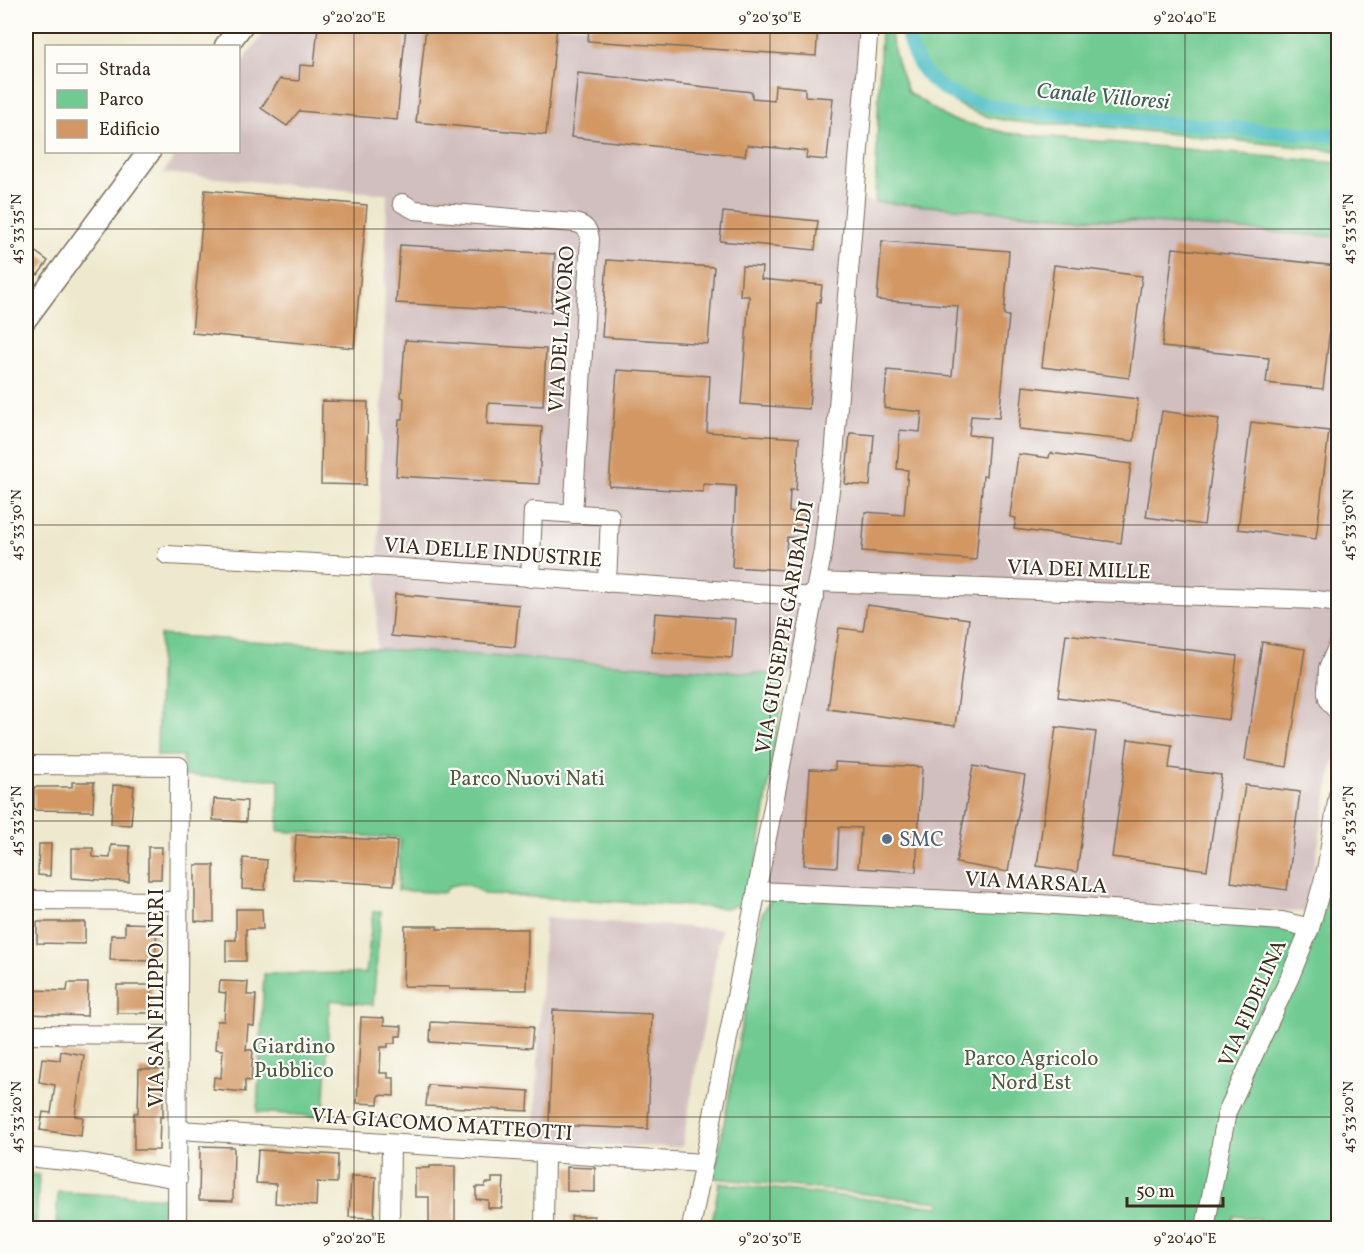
<svg xmlns="http://www.w3.org/2000/svg" width="1364" height="1254" font-family="Vollkorn,serif">
<rect width="100%" height="100%" fill="#fdfcf7"/>
<filter id="ink" filterUnits="userSpaceOnUse"><feTurbulence type="fractalNoise" baseFrequency=".0167" numOctaves="2"/><feDisplacementMap in="SourceGraphic" scale="12" xChannelSelector="R" yChannelSelector="G"/><feConvolveMatrix kernelMatrix="1 2 1 2 8 2 1 2 1" color-interpolation-filters="sRGB"/></filter>
<filter id="wash" filterUnits="userSpaceOnUse"><feTurbulence type="fractalNoise" baseFrequency=".008" numOctaves="4" result="noise"/><feDisplacementMap in="SourceGraphic" scale="24" xChannelSelector="R" yChannelSelector="G"/><feGaussianBlur stdDeviation="1.35" result="paint"/><feColorMatrix in="noise" values="0 0 0 0 0 0 0 0 0 0 0 0 0 0 0 0 0 1.4 0 .05"/><feComposite in="paint" operator="in"/></filter>
<g filter="url(#wash)">
<rect width="100%" height="100%" fill="#eee9ce"/>
<g fill="#d1bfbf">
<path d="M269,26H868L855,200L1338,237V756L1333,763L1306,912L760,888L802,676L376,649L387,194L163,173L178,152H238L239,67Z"/>
<path d="M545,918L721,929L682,1147L534,1144Z"/>
</g>
<g fill="#70ca91" stroke="#567a58" stroke-width="1.5">
<path d="M909,26H1338V151L1076,124C1011,125 943,122 913,53C910,45 910,34 909,26Z"/>
<path d="M881,29H889L897,62L908,92L949,119L1007,133L1338,163V237L875,202Z"/>
<path d="M160,635L786,675L751,896L745,904L727,908L483,894C471,883 455,879 443,893L398,890L400,838L278,831L279,779L184,776L183,756H157Z"/>
<path d="M1338,844V1228L1322,1226L1321,1228H1291L1258,1225L1259,1219L1234,1216L1231,1228H711L719,1183L940,1207V1202L714,1178L762,914L769,902L777,897L1316,930Z"/>
<path d="M373,912H381L373,1005L330,1000L324,1117L257,1112L264,974L366,973Z"/>
<path d="M26,1174L39,1175L36,1228H26Z"/>
<path d="M58,1192L171,1198L169,1228H56Z"/>
</g>
<g fill="none" stroke-linecap="round" stroke-linejoin="round">
<path stroke="#50bfc6" stroke-width="14" d="M906,26C916,92 963,103 1022,111L1338,136"/>
</g>
<g id="blocks">
<g fill="#d29764">
<path d="M318,26H406L397,120L299,111L287,126L261,108L280,79L299,81L300,65L314,66Z"/>
<path d="M426,26H557L546,135L416,122Z"/>
<path d="M589,26H818L816,56L588,41Z"/>
<path d="M578,73L752,92V98L774,100L775,85L805,88V96L833,98L827,160L806,158L807,151L747,145L745,156L571,137Z"/>
<path d="M205,190L367,205L354,348L192,333Z"/>
<path d="M723,212L818,221L815,250L720,241Z"/>
<path d="M882,241L1009,251L1004,315L1009,316L999,418L971,416L969,435L989,437L986,476H983L976,560L862,551L865,512L904,515L908,470L897,469L900,430L920,432L922,412L884,408L887,370L952,376L958,306L877,300Z"/>
<path d="M26,245L48,261L38,275L26,266Z"/>
<path d="M400,245L555,254L551,312L396,303Z"/>
<path d="M1173,248L1337,266L1323,389L1266,383L1269,358L1162,347Z"/>
<path d="M607,260L714,267L708,344L602,337Z"/>
<path d="M1054,265L1142,276L1129,378L1042,367Z"/>
<path d="M742,266L762,267L761,279L822,285L820,302H817L809,409L741,404L749,296H740Z"/>
<path d="M405,340L546,349L543,406L488,403L487,424L542,427L539,484L396,476L399,419H403L404,398L401,397Z"/>
<path d="M617,370L710,376L707,432L799,438L796,490H790L789,512L805,513L803,538L787,537L785,570L732,567L736,486L703,484V492L609,486Z"/>
<path d="M1023,386L1138,399L1134,441L1019,429Z"/>
<path d="M322,401L368,402L366,485L321,484Z"/>
<path d="M1162,411L1219,419L1204,525L1146,517Z"/>
<path d="M1251,422L1329,431L1316,539L1238,529Z"/>
<path d="M850,433L874,435L870,486L845,484Z"/>
<path d="M1050,453L1131,464L1121,543L1014,529L1016,518L1010,517L1018,454L1049,458Z"/>
<path d="M395,594L519,605L515,647L391,636Z"/>
<path d="M867,605L969,619L955,726L828,709L839,628L863,631Z"/>
<path d="M655,613L735,619L732,658L652,652Z"/>
<path d="M1066,634L1237,656L1229,720L1058,697Z"/>
<path d="M1262,642L1305,649L1287,767L1245,760Z"/>
<path d="M1056,727L1096,732L1077,872L1037,866Z"/>
<path d="M1128,739L1172,745L1169,768L1221,775L1207,870L1112,857Z"/>
<path d="M835,762L922,767L916,872L858,868L861,828L839,827L837,867L804,865L810,769L835,770Z"/>
<path d="M973,766L1025,775L1008,872L956,863Z"/>
<path d="M72,782H94L93,811L34,810V787H72Z"/>
<path d="M113,785L134,786L131,825L111,824Z"/>
<path d="M1245,785L1300,792L1287,890L1231,882Z"/>
<path d="M214,799L247,801L246,822L213,820Z"/>
<path d="M296,835L397,841L394,885L293,879Z"/>
<path d="M39,844H51L50,876L38,875Z"/>
<path d="M111,845L130,846L129,882L72,878V848H93V857L110,858Z"/>
<path d="M148,847H162L161,879H148Z"/>
<path d="M243,858L267,860L265,890L242,889Z"/>
<path d="M195,865H214V922L195,921Z"/>
<path d="M236,909H262L263,929H246V961H226V940H236Z"/>
<path d="M37,922H85V944L37,943Z"/>
<path d="M125,923L157,924L155,961L110,960L111,935H125Z"/>
<path d="M405,926H437V929H528L527,990L449,989V987L403,986Z"/>
<path d="M220,981L248,982L247,995H256L254,1026L248,1025L246,1050H253L251,1081L245,1080V1092L213,1089L214,1077L221,1078L223,1050L215,1049L217,1021H224L226,993L219,992Z"/>
<path d="M68,983H88L87,1016L27,1014L28,990L67,991Z"/>
<rect x="117" y="985" width="35" height="28"/>
<path d="M553,1010L652,1014L648,1129L549,1125Z"/>
<path d="M361,1017L384,1018V1025L402,1026L401,1036H396V1043H388V1047H381L380,1073H388V1078H394V1096L379,1095L378,1104L357,1103Z"/>
<path d="M431,1022L533,1027L531,1048L430,1042Z"/>
<path d="M61,1051L84,1055L75,1116L83,1117L81,1136L40,1130L43,1112L51,1113L55,1085L39,1082L42,1058L60,1060Z"/>
<path d="M139,1069H163V1117H160L159,1150H134V1113H138Z"/>
<path d="M428,1085L529,1091L528,1111L426,1106Z"/>
<path d="M200,1146L234,1147L233,1201L199,1200Z"/>
<path d="M258,1150L338,1155L337,1183L317,1182L316,1206L275,1203L276,1184L256,1183Z"/>
<path d="M430,1166H455V1228H429V1197H415V1168H430Z"/>
<path d="M567,1167L595,1168V1192L567,1191Z"/>
<path d="M351,1176L376,1177L374,1218L349,1217Z"/>
<path d="M492,1178H504L502,1208H488V1200L476,1199V1187H485V1183H492Z"/>
<path d="M571,1216H594L595,1228H572Z"/>
</g>
</g>
</g>
<g filter="url(#ink)">
<use href="#blocks" fill-opacity="0" stroke="#7a6d5c" stroke-width="1.5"/>
<g fill="none" stroke-linecap="round" stroke-linejoin="round">
<g stroke="#7a6d5c" stroke-width="20">
<g id="minor">
<path d="M402,203L415,210L575,223C585,225 589,230 590,239L573,514"/>
<path d="M167,555L387,567L815,597"/>
<path d="M530,578L533,511L610,516L607,583"/>
<path d="M817,582L1316,600L1332,602L1338,606"/>
<path d="M1329,682C1324,693 1328,704 1338,711"/>
<path d="M1327,693L1328,668L1338,645"/>
<path d="M26,765L179,766L177,1228"/>
<path d="M757,891L1040,904L1282,921L1310,928"/>
<path d="M26,900L178,901"/>
<path d="M26,1034L178,1035"/>
<path d="M179,1130L703,1163"/>
<path d="M26,1157L86,1163L178,1179"/>
<path d="M390,1228L391,1144"/>
<path d="M544,1228L545,1153"/>
<path d="M691,1228L823,550L834,456L869,26"/>
<path d="M1205,1228L1227,1112L1289,979L1310,928L1326,871L1338,795"/>
</g>
</g>
<g stroke="#7a6d5c" stroke-width="25">
<g id="major">
<path d="M226,46L241,26"/>
<path d="M26,318L149,152"/>
</g>
</g>
<use href="#minor" stroke="#fff" stroke-width="18"/>
<use href="#major" stroke="#fff" stroke-width="22"/>
</g>
</g>
<path fill="none" stroke="#3b2a1e" stroke-width="1.5" stroke-opacity="0.45" d="M354,26V1228M770,26V1228M1185,26V1228M26,229H1338M26,525H1338M26,821H1338M26,1117H1338"/>
<circle fill="#5c6f8a" stroke="#fdfcf7" stroke-width="2" cx="887" cy="839" r="6"/>
<g text-anchor="middle" stroke-width="4.5" stroke-linejoin="round" paint-order="stroke">
<g font-size="21" fill="#3b2a1e" stroke="#fdfcf7">
<text transform="translate(561 329) rotate(-86)" y="7">VIA DEL LAVORO</text>
<text transform="translate(493 552) rotate(4)" y="7">VIA DELLE INDUSTRIE</text>
<text transform="translate(1079 569) rotate(2)" y="7">VIA DEI MILLE</text>
<text transform="translate(784 627) rotate(-80)" y="7">VIA GIUSEPPE GARIBALDI</text>
<text transform="translate(1036 882) rotate(3)" y="7">VIA MARSALA</text>
<text transform="translate(156 998) rotate(-90)" y="7">VIA SAN FILIPPO NERI</text>
<text transform="translate(1252 1003) rotate(-66)" y="7">VIA FIDELINA</text>
<text transform="translate(442 1124) rotate(4)" y="7">VIA GIACOMO MATTEOTTI</text>
</g>
<g font-size="21" fill="#4b5a40" stroke="#fdfcf7">
<text x="527" y="785">Parco Nuovi Nati</text>
<text x="294" y="1053">Giardino<tspan x="294" dy="24">Pubblico</tspan></text>
<text x="1031" y="1065">Parco Agricolo<tspan x="1031" dy="24">Nord Est</tspan></text>
</g>
<g font-size="21" fill="#4e5e75" stroke="#fdfcf7" text-anchor="start">
<text x="899" y="846">SMC</text>
</g>
<g font-size="22" font-style="italic" fill="#425e59" stroke="#fdfcf7">
<text transform="translate(1103 95) rotate(5)" y="8">Canale Villoresi</text>
</g>
</g>
<rect width="1364" height="1254" fill="none" stroke="#fdfcf7" stroke-width="66"/>
<rect x="45" y="45" width="195" height="108" fill="#fdfcf7" stroke="#afa8a0" stroke-width="1.5"/>
<rect x="57" y="64" width="30" height="9" fill="#ffffff" stroke="#afa8a0" stroke-width="1.5"/>
<text x="99" y="75" font-size="18" fill="#3b2a1e">Strada</text>
<rect x="57" y="90" width="30" height="18" fill="#70ca91" stroke="#afa8a0" stroke-width="1.5"/>
<text x="99" y="105" font-size="18" fill="#3b2a1e">Parco</text>
<rect x="57" y="120" width="30" height="18" fill="#d29764" stroke="#afa8a0" stroke-width="1.5"/>
<text x="99" y="135" font-size="18" fill="#3b2a1e">Edificio</text>
<path d="M1127 1197v9h96v-9" fill="none" stroke="#3b2a1e" stroke-width="3"/>
<text x="1136" y="1197" font-size="18" fill="#3b2a1e" stroke="#fdfcf7" stroke-width="4.5" paint-order="stroke">50 m</text>
<rect x="33" y="33" width="1298" height="1188" fill="none" stroke="#3b2a1e" stroke-width="2"/>
<g font-size="15" text-anchor="middle" fill="#3b2a1e">
<text x="354" y="22">9°20'20"E</text>
<text x="770" y="22">9°20'30"E</text>
<text x="1185" y="22">9°20'40"E</text>
<text transform="translate(16 229) rotate(-90)" y="5">45°33'35"N</text>
<text transform="translate(1348 229) rotate(-90)" y="5">45°33'35"N</text>
<text transform="translate(16 525) rotate(-90)" y="5">45°33'30"N</text>
<text transform="translate(1348 525) rotate(-90)" y="5">45°33'30"N</text>
<text transform="translate(16 821) rotate(-90)" y="5">45°33'25"N</text>
<text transform="translate(1348 821) rotate(-90)" y="5">45°33'25"N</text>
<text transform="translate(16 1117) rotate(-90)" y="5">45°33'20"N</text>
<text transform="translate(1348 1117) rotate(-90)" y="5">45°33'20"N</text>
<text x="354" y="1243">9°20'20"E</text>
<text x="770" y="1243">9°20'30"E</text>
<text x="1185" y="1243">9°20'40"E</text>
</g>
</svg>
